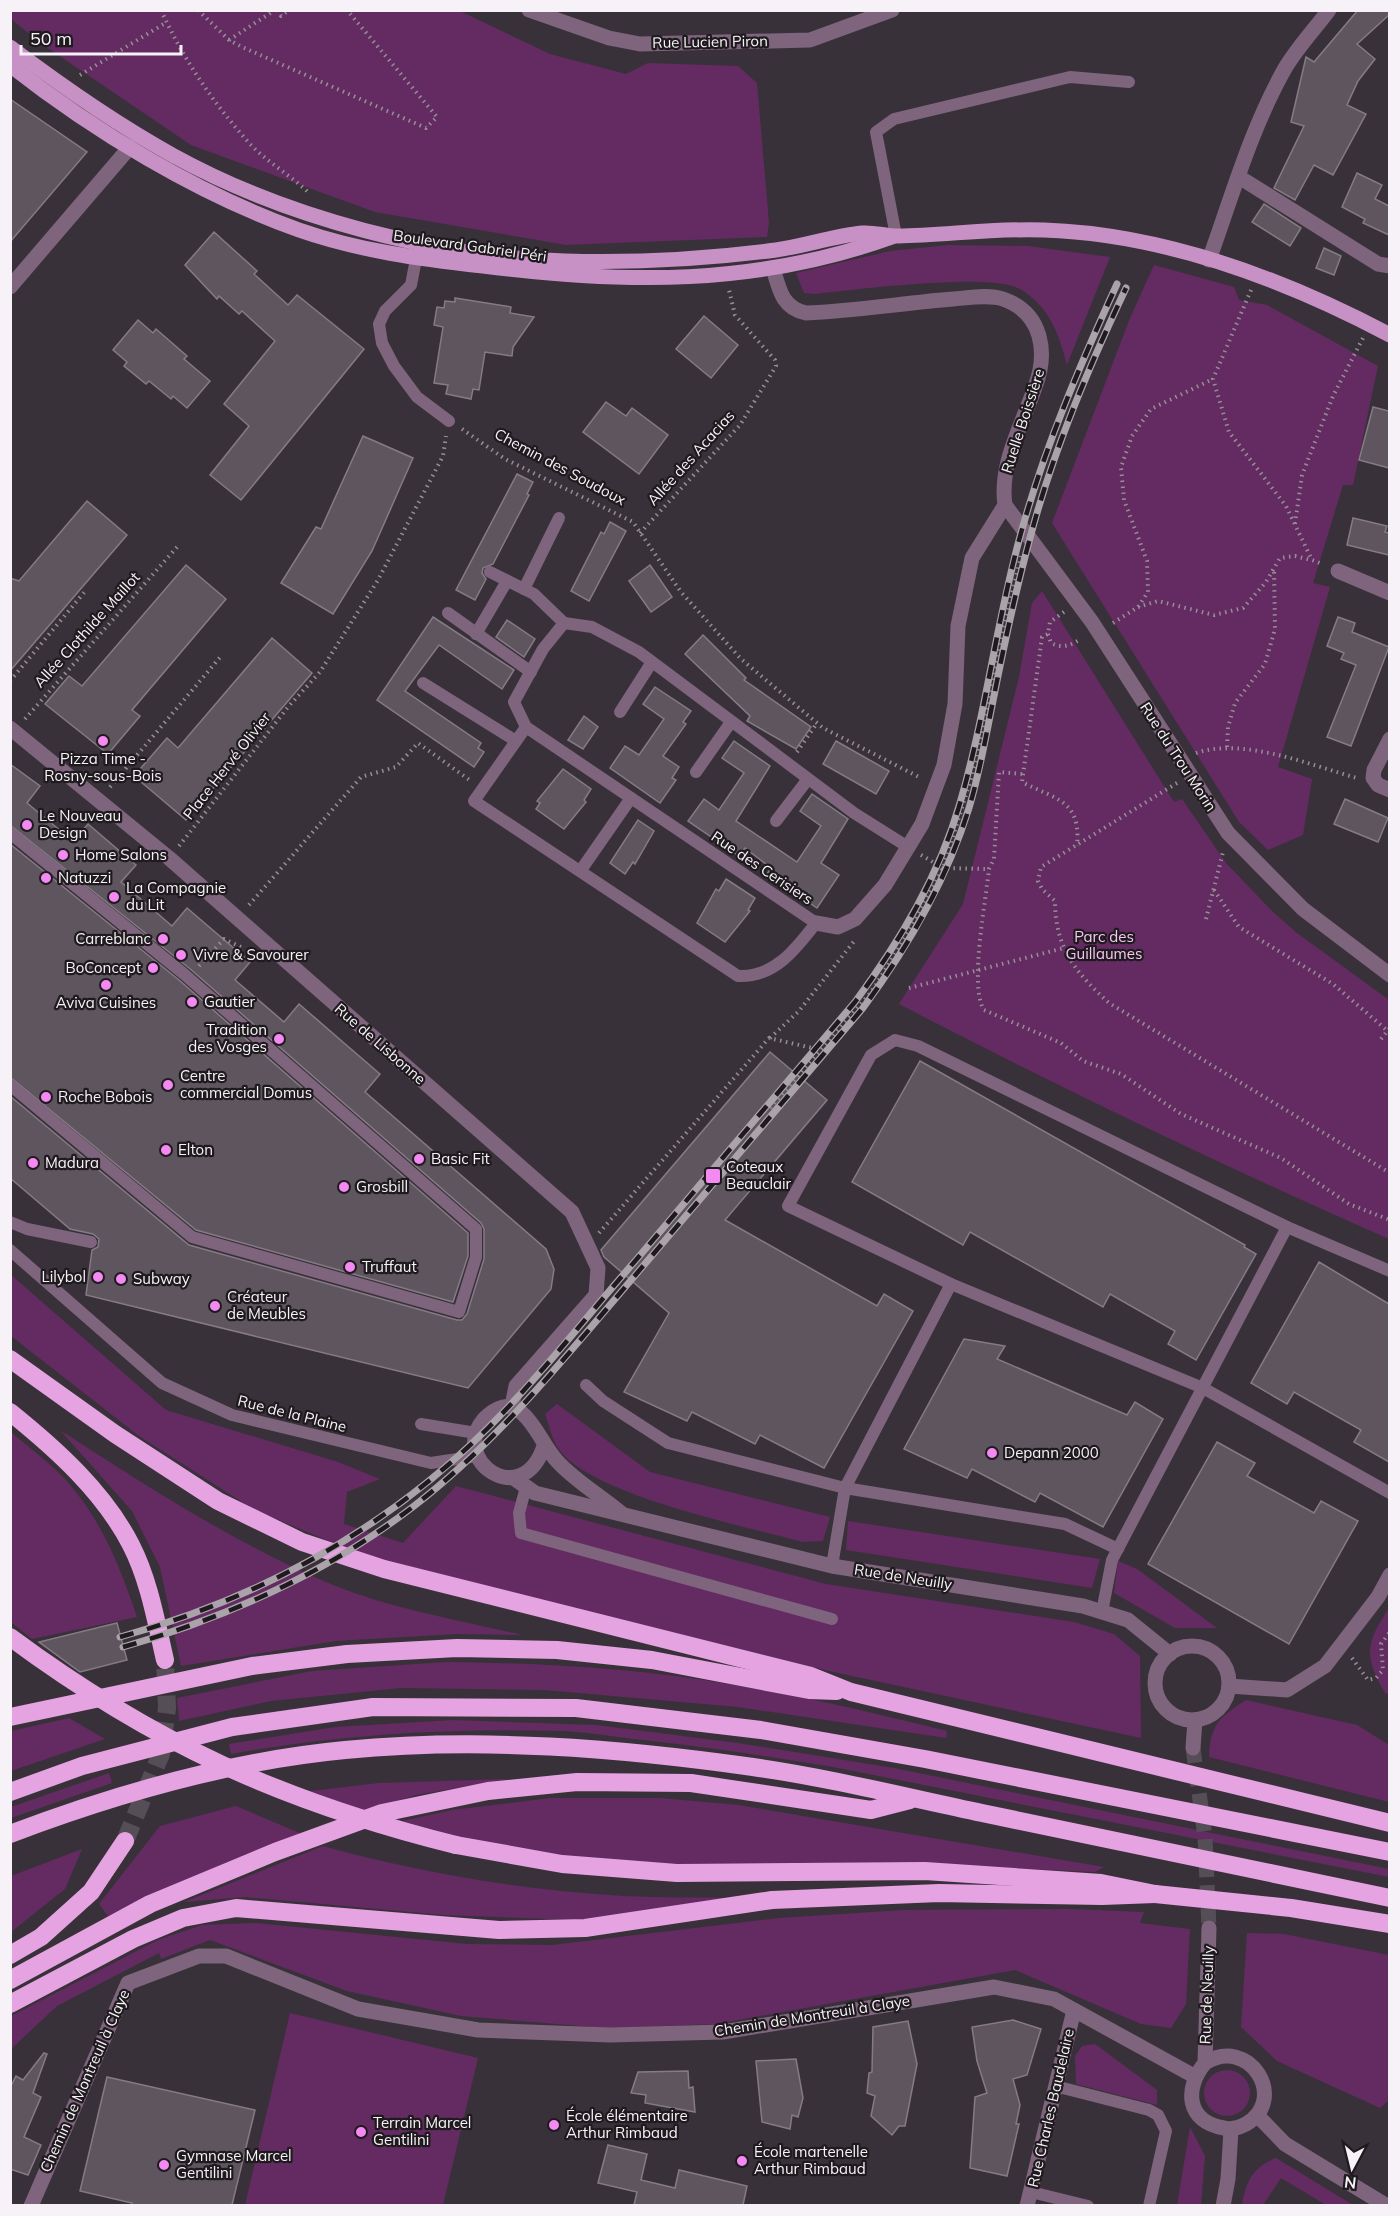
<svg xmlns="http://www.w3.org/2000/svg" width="1400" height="2216" font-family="Mulish,sans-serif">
<rect width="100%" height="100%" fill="#393139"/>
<g fill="#632b62">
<path d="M11,10L460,11L550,54L626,74L648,63L738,66L757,83L769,223L767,237L566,245L375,212L191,145L42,44L11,19Z"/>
<path d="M948,245L1028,246L1110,257L1067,365C1059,334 1049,306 1020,289C990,272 854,290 815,294L804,293L796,273L890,251Z"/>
<path d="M1154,265L1234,287L1239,300L1267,305L1378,366L1353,485H1343L1313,583L1330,587L1278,767L1312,779L1303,835L1268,850L1239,822L1052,523L1130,318Z"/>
<path d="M1042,591L1174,802L1182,799L1226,863L1273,912L1297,933L1389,1000V1239C1223,1166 1060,1088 899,1004L963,904L1019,677L1032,603Z"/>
<path d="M10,1274L166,1410L338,1462L380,1479L347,1492L344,1524L403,1543L456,1486L826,1584L1074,1622L1114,1634L1140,1656L1141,1738L829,1671L369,1558L253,1509L139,1436L11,1336Z"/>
<path d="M557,1404L650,1472L830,1517L823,1541L802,1542C746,1526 589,1495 558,1448C552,1439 549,1425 545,1414Z"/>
<path d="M60,1430C148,1487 236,1544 333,1585C393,1609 459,1620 522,1635L456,1634L336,1641L181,1666L160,1567L132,1511Z"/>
<path d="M11,1432C27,1446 45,1459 60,1474C100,1515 119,1564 137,1617L32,1639L11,1622Z"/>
<path d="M848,1521L1100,1559L1092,1588L846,1550Z"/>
<path d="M1118,1561L1137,1569L1217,1628H1175L1114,1593Z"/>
<path d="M1389,1608V1694L1385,1693C1363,1655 1366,1643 1389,1608Z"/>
<path d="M446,1662C540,1663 635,1668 728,1684C802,1696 874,1713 947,1731L946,1738L738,1707L544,1690L401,1688L271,1701L179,1721L177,1698L312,1671Z"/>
<path d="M1246,1700L1357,1725L1389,1745V1802L1209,1757C1210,1724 1220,1717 1246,1700Z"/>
<path d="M69,1718L105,1739L11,1771V1731Z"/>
<path d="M453,1720L596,1725L738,1743L894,1768L1389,1869V1877L833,1767C767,1756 701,1746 634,1739C610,1736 586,1732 562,1731C450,1728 341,1734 231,1754L229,1744L335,1727Z"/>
<path d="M109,1773L112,1783L11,1818V1807Z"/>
<path d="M507,1779L416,1795L364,1811L303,1792L379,1783Z"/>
<path d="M550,1798H660L739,1805L1104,1867L1095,1872L896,1863L679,1864L567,1858L486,1844L402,1821L452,1810Z"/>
<path d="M236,1806L302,1834L225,1863L108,1916L99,1904L160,1826Z"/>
<path d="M323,1846C420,1873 523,1890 624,1896C661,1898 697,1897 734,1898L576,1920L444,1915L246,1897L184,1902Z"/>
<path d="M82,1849L65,1889L11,1932V1876Z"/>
<path d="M1069,1909L1144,1912L1140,1923L1190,1929L1186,2004L1171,2028L1141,2024L1015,1970L716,2024L606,2028L461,2016L347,1991L210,1940L161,1959L159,1953L57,2006L11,2049V2016L158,1940L202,1925L256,1923L467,1944L552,1945L779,1918L903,1910Z"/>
<path d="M1247,1933L1284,1934L1389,1955V2100L1380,2108L1277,2061L1241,2027Z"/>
<path d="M290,2013L478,2058L443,2205H245Z"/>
<path d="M1095,2044L1157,2090V2105L1076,2084L1075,2056L1082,2046Z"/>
<circle cx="1227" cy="2093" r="23"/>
<path d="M1190,2127L1205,2156L1201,2205H1177Z"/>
<path d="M1276,2158L1353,2205H1326L1281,2178L1263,2205H1242C1246,2181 1253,2167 1276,2158Z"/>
</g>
<g fill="#5e555e" stroke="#857b84" stroke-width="1.5">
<path d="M1358,10H1389V15L1357,44L1375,59L1358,81L1347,105L1366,114L1333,175L1314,165L1295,200L1274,188L1304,126L1291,122L1306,57L1314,62Z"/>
<path d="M10,99L87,152L10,242Z"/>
<path d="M1357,173L1382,185L1375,199L1389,206V235L1363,223L1365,219L1342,207Z"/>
<path d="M1264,204L1301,228L1290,246L1252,222Z"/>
<path d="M214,232L257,271L254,274L288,305L297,295L364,349L241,500L210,475L249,426L224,404L275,341L242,311L239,314L219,296L217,299L185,265Z"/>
<path d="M1324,248L1341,256L1334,275L1316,268Z"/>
<path d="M455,298L511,307L510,313L534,317L513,347L512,356L485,352L479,390L473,389L471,399L446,394L448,385L434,383L443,327L434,325L437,307L444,308L445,301L455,302Z"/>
<path d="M704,316L738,345L711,378L676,349Z"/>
<path d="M138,320L153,333L156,329L187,356L184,359L210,381L187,408L173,396L171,399L149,381L146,384L124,366L127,362L113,350Z"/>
<path d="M606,402L626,416L632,408L668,435L639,474L583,432Z"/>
<path d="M1373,407L1389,411V468L1359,460Z"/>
<path d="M363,436L413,458L372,551L333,614L281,583L316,527L321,529Z"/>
<path d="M517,474L533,482L527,494L529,495L493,564L483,568L482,573L486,579L475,600L456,590Z"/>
<path d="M87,501L127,535L10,671V578L19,581Z"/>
<path d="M1353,518L1387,526L1385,532L1389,533V555L1347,545Z"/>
<path d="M610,522L626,531L589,601L571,591L601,532L604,534Z"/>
<path d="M186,565L226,599L132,710L140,716L108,754L45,704L69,676L82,686Z"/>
<path d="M650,565L672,597L651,612L629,581Z"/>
<path d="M433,617L514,670L502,689L439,645L405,691L481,743L478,748L484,752L474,767L377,700Z"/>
<path d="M1338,617L1355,623L1352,632L1389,647L1351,746L1327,737L1356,665L1341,659L1344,653L1327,646Z"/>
<path d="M507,620L535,639L524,657L496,637Z"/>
<path d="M703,635L746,678L744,680L811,727L796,749L747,721L750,716L685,654Z"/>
<path d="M272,638L312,673L186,820L134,776L167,738L178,748Z"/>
<path d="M655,687L691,711L683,722L686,724L663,756L679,767L672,778L676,780L660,803L610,768L625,746L639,755L664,719L643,704Z"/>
<path d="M584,716L598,727L583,749L568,740Z"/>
<path d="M734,741L770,766L736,821L797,862L821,826L800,811L812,794L848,819L821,863L839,875L817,908L767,874L771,868L745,848L739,856L688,821L704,799L719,810L744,773L722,758Z"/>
<path d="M836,741L889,771L876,794L823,764Z"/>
<path d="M10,764L40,786L27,803L73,841L88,824L136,865L121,882L172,926L187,908L250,962L235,980L284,1022L299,1004L344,1043L380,1074L365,1092L546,1249L554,1269L551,1289L468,1388L86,1295L92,1250L98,1247L99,1239L93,1234L70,1229L10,1178V1096L189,1245L457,1320H462L467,1314L484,1259V1229L481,1223L189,968L10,825Z"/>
<path d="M563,769L591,789L584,800L586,802L564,829L536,809L540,803L537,801Z"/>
<path d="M1345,799L1388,818L1378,842L1334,824Z"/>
<path d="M638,820L654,831L635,864L633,862L625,874L610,863Z"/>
<path d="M10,844L179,980L468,1233V1256L453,1302L196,1230L10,1077Z"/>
<path d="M726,879L755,898L748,910L750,911L725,942L697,923L716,889L719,891Z"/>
<path d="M770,1052L827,1100L725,1220L877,1306L884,1294L913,1311L824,1468L760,1435L755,1444L692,1412L687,1421L624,1392L669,1313L604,1257L601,1250Z"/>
<path d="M920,1061L1245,1245L1244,1247L1256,1254L1196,1360L1168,1344L1175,1331L1110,1294L1103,1307L970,1232L963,1245L852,1182Z"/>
<path d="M1319,1262L1389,1304V1462L1354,1442L1361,1430L1294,1392L1287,1404L1251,1383Z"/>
<path d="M964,1339L1005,1346L997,1359L1127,1415L1135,1402L1163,1419L1103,1527L1040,1493L1035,1502L972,1469L967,1478L904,1449Z"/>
<path d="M1217,1442L1255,1463L1247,1476L1314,1513L1321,1501L1358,1521L1289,1644L1148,1564Z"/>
<path d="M117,1623L127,1660L80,1672L39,1642Z"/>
<path d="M1013,2020L1041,2029L1027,2075L1013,2079L1020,2105L1016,2124H1019L1007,2176L970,2168L975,2097L987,2093L977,2061L972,2027Z"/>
<path d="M908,2021L917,2064L905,2126H899L892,2135L871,2116L875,2096L867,2093L869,2073L872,2072L873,2027Z"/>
<path d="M44,2053L47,2054L33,2093L41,2097L24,2137L41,2145L28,2175L10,2169V2088L16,2076L23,2080Z"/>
<path d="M796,2059L803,2098L798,2117L792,2115L790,2129L762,2122L756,2061Z"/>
<path d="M688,2071L689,2088L693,2087L695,2112L645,2103L646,2095L631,2093L638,2072Z"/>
<path d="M107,2077L255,2110L232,2205H131L132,2203L80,2191Z"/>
<path d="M608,2145L647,2154L641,2180L675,2188L679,2170L747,2186L743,2205H634L637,2192L598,2183Z"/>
</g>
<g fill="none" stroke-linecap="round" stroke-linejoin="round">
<path stroke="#564e56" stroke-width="15" stroke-dasharray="15 8" stroke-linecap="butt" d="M1193,1748L1205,1837L1209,1928"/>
<path stroke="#564e56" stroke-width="18" stroke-dasharray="18 9" stroke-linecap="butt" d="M125,1841L161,1754L167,1708L165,1660"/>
<g stroke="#969096" stroke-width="4" stroke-dasharray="1.5 4.5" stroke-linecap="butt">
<path d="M161,10C183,59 214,104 250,144C268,163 292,176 310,194"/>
<path d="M198,10L229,40L242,47L426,128L437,117L347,10"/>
<path d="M277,10L281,16L289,10"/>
<path d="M229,40L275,10"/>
<path d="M80,75L167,22"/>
<path d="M1251,290L1213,379L1229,432L1286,506L1312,560L1322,564"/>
<path d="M462,429L505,459L633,522L681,592L741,659L823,728L921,778"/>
<path d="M1295,524L1302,475L1333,396L1363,338"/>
<path d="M640,533L740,425L776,366L775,360L735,315L729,290"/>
<path d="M1138,607L1158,601L1214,615L1243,608L1266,582L1280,558L1295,556L1311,560"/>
<path d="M1064,612L1050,622L1048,634L1042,637L1022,782C1057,800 1081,800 1077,846"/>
<path d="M1113,623L1138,607L1148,592L1147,561L1124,500L1121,467L1132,436L1151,409L1213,379"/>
<path d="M1048,634L1051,643C1063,649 1071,645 1081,639"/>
<path d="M10,681L87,589"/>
<path d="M25,719L178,546"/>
<path d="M1227,747L1228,727L1235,703L1265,664L1275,629L1274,569"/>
<path d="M797,752L817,723"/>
<path d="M1196,753C1243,737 1310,765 1357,778"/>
<path d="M1022,774L999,772L994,859L989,869C986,900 969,987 984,1010L1061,1043L1083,1061L1121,1074L1181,1114L1281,1158L1349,1204L1390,1220"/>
<path d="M1177,783L1041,867L1038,881L1042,889L1055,901C1055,948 1076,973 1109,1003L1390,1173"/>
<path d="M110,787L222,655"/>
<path d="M179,846L288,707L320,672L378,580L443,456L446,436"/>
<path d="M921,855L943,868L989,869"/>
<path d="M1214,890L1239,927L1333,984L1390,1033"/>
<path d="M249,905L361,777L396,767L418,743L471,781"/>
<path d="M1206,919L1223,852"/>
<path d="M199,966L224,939L241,947"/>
<path d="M909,988L1064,948"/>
<path d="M770,1038L799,1011L855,940"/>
<path d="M1381,1039L1390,1028"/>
<path d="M770,1108L872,991L906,936L943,868L976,763L997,656L1021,556"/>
<path d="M599,1233L769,1038L821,1050"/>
<path d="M1352,1658L1368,1680L1376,1678L1383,1670L1381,1644L1390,1632"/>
</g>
<g stroke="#7e647d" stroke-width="12">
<path d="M896,236L876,132L894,119L1070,77L1129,82"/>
<path d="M416,259L411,285L385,311L379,324L382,343L394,366L417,397L449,421"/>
<path d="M490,572L534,594L564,623"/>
<path d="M524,589L559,518"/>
<path d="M448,613L531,672"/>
<path d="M476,634L507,581"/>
<path d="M423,683L516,741"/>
<path d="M620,712L652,662"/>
<path d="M526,727L474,801L738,976C774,978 796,949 816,923L526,727L514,702L543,649L564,623L592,627L639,652L854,813L908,847"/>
<path d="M696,772L731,722"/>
<path d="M776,821L808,779"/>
<path d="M10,833L184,974L476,1229V1257L459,1312L192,1237L10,1085"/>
<path d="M581,870L631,798"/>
<path d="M10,1222L27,1229L91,1242"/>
<path d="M10,1250L162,1383L232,1415L431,1463L477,1456"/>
<path d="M1390,1271L1287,1227L918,1046L895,1040L871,1055L788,1206L951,1284L1203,1388L1390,1493"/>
<path d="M586,1385L603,1401L668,1443L845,1488L1065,1524L1118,1549"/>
<path d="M421,1424L476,1433"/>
<path d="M526,1487L519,1513L521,1533L832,1619"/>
<path d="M832,1566L845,1488L951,1284"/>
<path d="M1102,1612L1112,1560L1287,1227"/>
<path d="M1055,2086L1149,2110L1158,2115L1166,2131L1149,2206"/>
<path d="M1031,2192L1088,2206"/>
</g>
<g stroke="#7e647d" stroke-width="15">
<path d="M529,10L609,38L640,44L810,40L892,10"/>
<path d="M1239,177L1378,264L1390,266"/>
<path d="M1209,260C1232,196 1251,129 1284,70C1296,49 1314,30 1329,10"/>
<path d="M773,268C779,289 782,308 806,313C855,311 904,303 953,299C967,298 989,294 1003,299C1043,313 1048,353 1035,387C1022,425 999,464 1005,505L972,558L958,626L955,704L944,765L922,824L885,885L855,919L838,927L816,923"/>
<path d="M10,287L130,147"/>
<path d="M1005,505L1092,622L1228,833L1303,909L1390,975"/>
<path d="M1338,571L1390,593"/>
<path d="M1390,739L1374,770L1373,778L1378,785L1390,790"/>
<path d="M1229,1686L1287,1690L1325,1666L1378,1597L1390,1575"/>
<path d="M1257,2115L1285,2144L1387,2206"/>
<path d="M31,2206L128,1983L199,1956H226L358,2009L478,2030L610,2035L723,2032L994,1987L1054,1999L1194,2076"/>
<path d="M1027,2206L1074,2010"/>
</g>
<g stroke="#7e647d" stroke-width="15">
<path d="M10,728L169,858L572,1212L598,1268L596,1295L516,1386L512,1406"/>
<path d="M544,1446C522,1512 449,1460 484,1419C489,1414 495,1409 503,1407C513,1405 520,1410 526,1417C539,1431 545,1448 557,1461C575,1481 601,1496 621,1513"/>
<path d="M515,1479L535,1493L832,1566L1083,1606L1128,1620L1170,1654"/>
<circle cx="1192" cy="1683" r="37"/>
<path d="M1193,1748L1195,1720"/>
<path d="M1205,2063C1249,2035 1289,2099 1246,2124C1238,2128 1232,2130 1224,2128C1186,2122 1184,2088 1205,2063L1209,1928"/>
<path d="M1223,2206L1228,2179L1231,2130"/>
</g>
<g stroke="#c891c5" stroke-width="15">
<path d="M10,47C63,87 116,124 174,156C287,218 436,257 565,261C635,263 707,259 776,250C805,246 833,236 862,233C874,232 886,236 898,236C947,235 995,228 1044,230C1164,234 1284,279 1390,335"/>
<path d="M10,65C94,131 198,194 299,230C359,251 421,259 483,266C625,284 755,286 892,237"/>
</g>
<g stroke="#e5a3e2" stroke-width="18">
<path d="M10,1359L115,1434L218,1501L302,1542L384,1569L811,1676L851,1692L1390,1823"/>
<path d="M10,1412C56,1449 104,1492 131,1545C149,1580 156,1621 165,1660"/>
<path d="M10,1717L252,1666L347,1654L457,1648L557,1650L652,1660L809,1690L837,1691"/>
<path d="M10,1792L82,1766L232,1727L373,1707L576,1708L761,1730L925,1759L1390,1852"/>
<path d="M10,1834C118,1793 229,1761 345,1750C481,1737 618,1748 753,1767C830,1778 906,1797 982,1813C1118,1841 1254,1869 1390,1898"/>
<path d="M456,1845L562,1864L677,1873L925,1871L1101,1883L1155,1894L1291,1908L1390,1924"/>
<path d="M10,1955L41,1937L91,1892L125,1841"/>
<path d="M10,1980L150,1904L275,1852L382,1813L488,1791L577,1782L691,1783L871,1810L910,1800"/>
<path d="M10,2004L133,1939L183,1918L236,1908L499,1930L585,1928L772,1900L939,1893L1102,1896L1155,1894"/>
</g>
<g stroke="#aaa4aa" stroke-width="7">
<g id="rail">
<path d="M120,1637C260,1598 385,1530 488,1428C541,1375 587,1316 636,1260C709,1174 782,1088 855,1002C900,941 939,876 960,803C986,714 996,622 1021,533C1045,446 1080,365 1117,284"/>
<path d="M123,1647C228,1617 327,1573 414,1506C498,1441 564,1359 632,1279C709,1189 786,1098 863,1008C908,947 946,882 969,808C979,775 985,741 992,706C1003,650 1015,593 1030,538C1053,451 1088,369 1126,288"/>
</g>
</g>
<use href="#rail" stroke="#1e1a1e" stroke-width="4.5" stroke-dasharray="14" stroke-linecap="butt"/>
<path stroke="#e5a3e2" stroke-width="18" d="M10,1637C153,1743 283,1802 456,1845"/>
</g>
<g fill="#f489f1" stroke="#1e1a1e" stroke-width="2">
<circle cx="103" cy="741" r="6"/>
<circle cx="27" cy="825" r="6"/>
<circle cx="63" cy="855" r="6"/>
<circle cx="46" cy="878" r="6"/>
<circle cx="114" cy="897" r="6"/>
<circle cx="163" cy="939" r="6"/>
<circle cx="181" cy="955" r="6"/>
<circle cx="153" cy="968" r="6"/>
<circle cx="106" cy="985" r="6"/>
<circle cx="192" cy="1002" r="6"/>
<circle cx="279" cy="1039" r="6"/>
<circle cx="168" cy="1085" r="6"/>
<circle cx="46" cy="1097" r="6"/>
<circle cx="166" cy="1150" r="6"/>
<circle cx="419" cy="1159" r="6"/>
<circle cx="33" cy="1163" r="6"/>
<rect x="705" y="1168" width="16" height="16" rx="3"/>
<circle cx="344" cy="1187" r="6"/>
<circle cx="350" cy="1267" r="6"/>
<circle cx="98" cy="1277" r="6"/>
<circle cx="121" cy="1279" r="6"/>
<circle cx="215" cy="1306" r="6"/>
<circle cx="992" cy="1453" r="6"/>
<circle cx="554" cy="2125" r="6"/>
<circle cx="361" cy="2132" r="6"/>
<circle cx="742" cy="2161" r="6"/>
<circle cx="164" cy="2165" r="6"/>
</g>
<g text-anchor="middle" stroke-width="4.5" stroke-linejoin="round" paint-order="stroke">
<g font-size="15" fill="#f7f2f7" stroke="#1e1a1e">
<text transform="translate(710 42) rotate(-1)" y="5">Rue Lucien Piron</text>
<text transform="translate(470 246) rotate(8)" y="5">Boulevard Gabriel Péri</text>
<text transform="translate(1023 421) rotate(-72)" y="5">Ruelle Boissière</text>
<text transform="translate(691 458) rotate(-48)" y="5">Allée des Acacias</text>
<text transform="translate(560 467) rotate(28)" y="5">Chemin des Soudoux</text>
<text transform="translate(87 630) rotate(-48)" y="5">Allée Clothilde Maillot</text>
<text transform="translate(1178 757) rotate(57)" y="5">Rue du Trou Morin</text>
<text transform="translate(227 766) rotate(-52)" y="5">Place Hervé Olivier</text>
<text transform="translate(762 868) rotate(34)" y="5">Rue des Cerisiers</text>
<text transform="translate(380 1044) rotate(41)" y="5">Rue de Lisbonne</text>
<text transform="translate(292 1414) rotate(14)" y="5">Rue de la Plaine</text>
<text transform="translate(903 1577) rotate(9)" y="5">Rue de Neuilly</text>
<text transform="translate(1207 1995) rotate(-88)" y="5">Rue de Neuilly</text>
<text transform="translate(812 2016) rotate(-9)" y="5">Chemin de Montreuil à Claye</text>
<text transform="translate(85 2081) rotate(-66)" y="5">Chemin de Montreuil à Claye</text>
<text transform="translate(1051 2108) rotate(-77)" y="5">Rue Charles Baudelaire</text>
</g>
<g font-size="15" fill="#f7f2f7" stroke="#1e1a1e" text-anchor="start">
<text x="103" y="764" text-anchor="middle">Pizza Time -<tspan x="103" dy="17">Rosny-sous-Bois</tspan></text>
<text x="39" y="821">Le Nouveau<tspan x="39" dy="17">Design</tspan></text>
<text x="75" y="860">Home Salons</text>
<text x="58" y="883">Natuzzi</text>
<text x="126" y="893">La Compagnie<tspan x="126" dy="17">du Lit</tspan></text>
<text x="151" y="944" text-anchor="end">Carreblanc</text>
<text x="193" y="960">Vivre &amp; Savourer</text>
<text x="141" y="973" text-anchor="end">BoConcept</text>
<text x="204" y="1007">Gautier</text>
<text x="106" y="1008" text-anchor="middle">Aviva Cuisines</text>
<text x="267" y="1035" text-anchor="end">Tradition<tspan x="267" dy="17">des Vosges</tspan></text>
<text x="180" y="1081">Centre<tspan x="180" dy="17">commercial Domus</tspan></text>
<text x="58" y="1102">Roche Bobois</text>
<text x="178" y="1155">Elton</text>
<text x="431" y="1164">Basic Fit</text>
<text x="45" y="1168">Madura</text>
<text x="726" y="1172">Coteaux<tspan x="726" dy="17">Beauclair</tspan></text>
<text x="356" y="1192">Grosbill</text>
<text x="362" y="1272">Truffaut</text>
<text x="86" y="1282" text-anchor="end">Lilybol</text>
<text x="133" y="1284">Subway</text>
<text x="227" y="1302">Créateur<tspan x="227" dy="17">de Meubles</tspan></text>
<text x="1004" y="1458">Depann 2000</text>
<text x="566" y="2121">École élémentaire<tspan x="566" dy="17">Arthur Rimbaud</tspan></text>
<text x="373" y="2128">Terrain Marcel<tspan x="373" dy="17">Gentilini</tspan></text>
<text x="754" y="2157">École martenelle<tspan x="754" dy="17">Arthur Rimbaud</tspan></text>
<text x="176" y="2161">Gymnase Marcel<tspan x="176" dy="17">Gentilini</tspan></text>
</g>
<g font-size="15" fill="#f8c5f5" stroke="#1e1a1e">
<text x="1104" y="942">Parc des<tspan x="1104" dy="17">Guillaumes</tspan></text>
</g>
</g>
<rect width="1400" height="2216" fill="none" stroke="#f7f2f7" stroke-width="24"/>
<g transform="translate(1352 2168) rotate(187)" stroke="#1e1a1e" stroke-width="4.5" paint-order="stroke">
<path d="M0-4.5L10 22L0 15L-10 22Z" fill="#f7f2f7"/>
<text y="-9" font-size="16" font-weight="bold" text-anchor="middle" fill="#f7f2f7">N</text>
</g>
<path d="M21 45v9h160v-9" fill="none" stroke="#f7f2f7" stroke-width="3"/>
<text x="30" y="45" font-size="18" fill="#f7f2f7" stroke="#1e1a1e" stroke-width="4.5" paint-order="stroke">50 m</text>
</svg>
